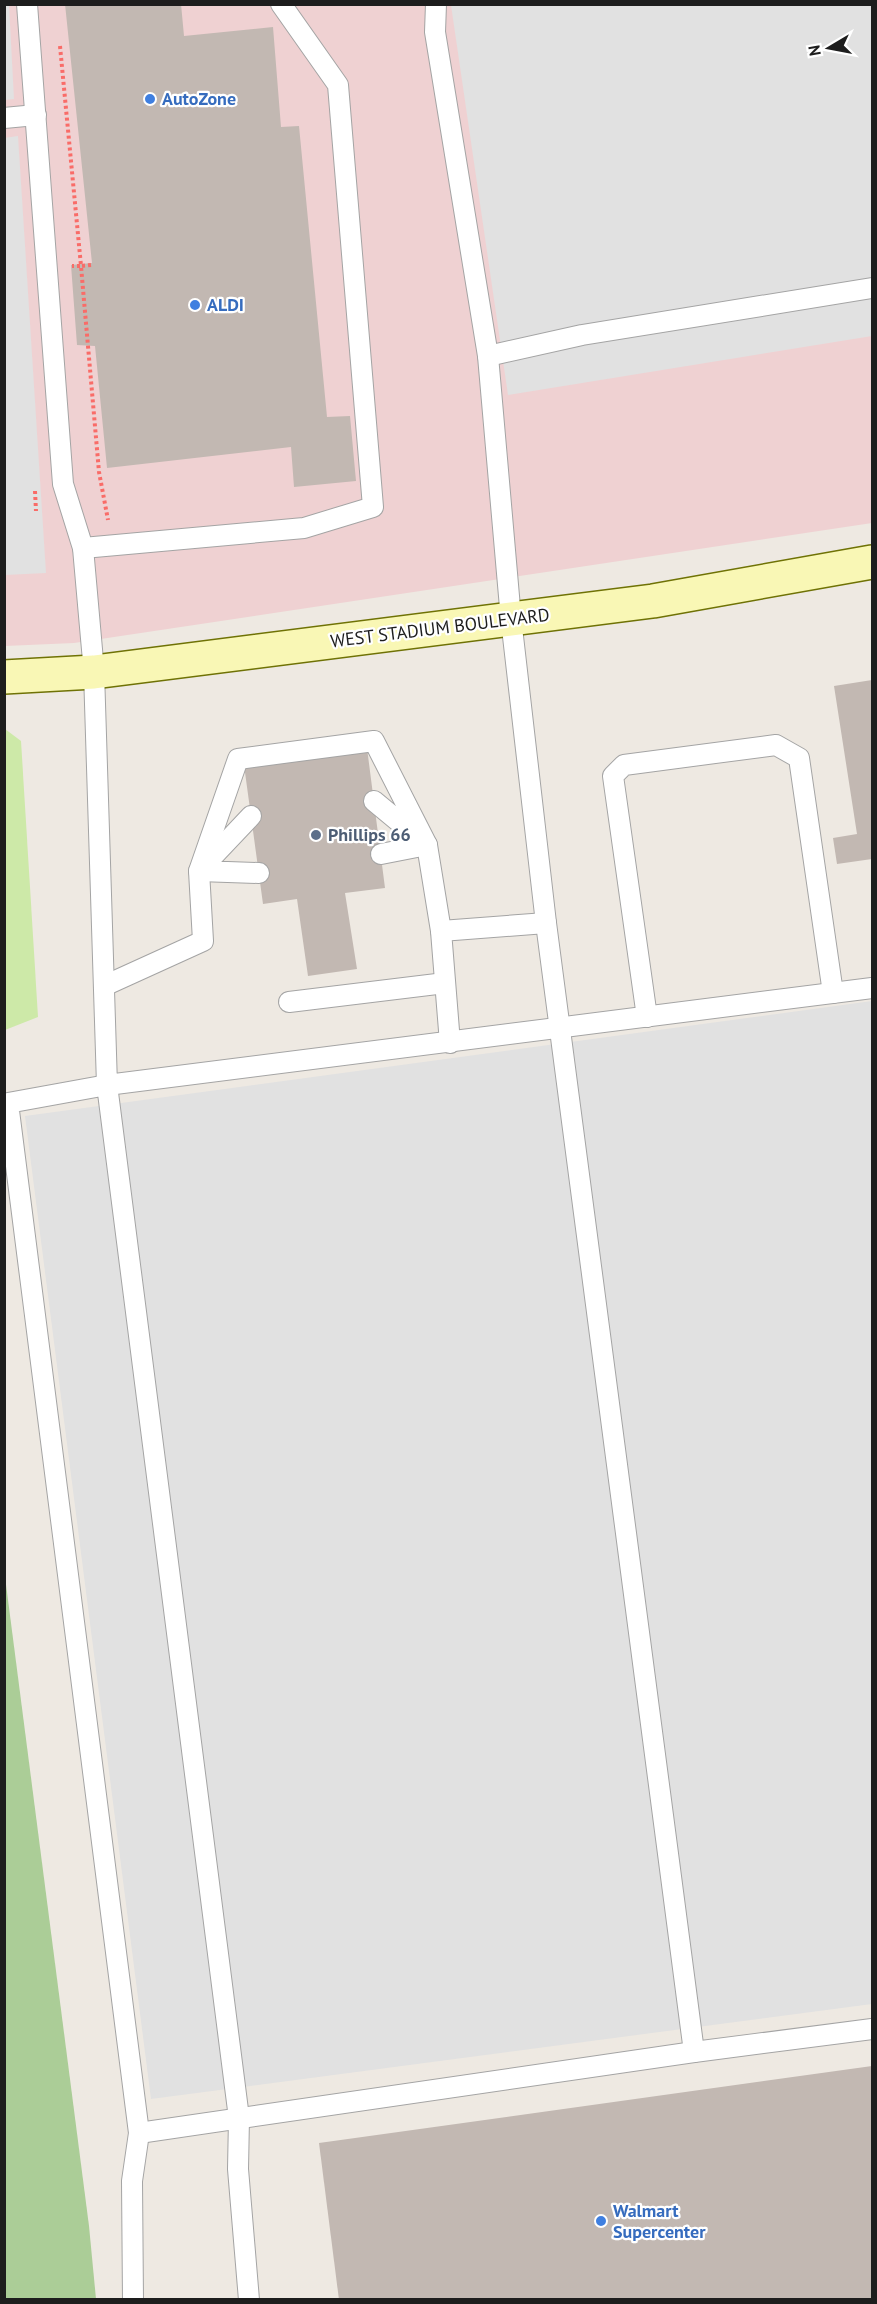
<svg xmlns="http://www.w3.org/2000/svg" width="877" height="2304" font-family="'PT Sans',sans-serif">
<rect width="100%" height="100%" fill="#eee9e2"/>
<path fill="#efd1d2" d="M4,5H872V523L74,643L5,646Z"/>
<path fill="#cde9a8" d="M5,729L21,741L38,1017L5,1030Z"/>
<path fill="#abcd97" d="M4,1569L89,2226L96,2299H5Z"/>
<g fill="#e1e1e1">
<path d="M4,5H9L14,99L5,100Z"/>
<path d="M451,5H872V336L508,395Z"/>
<path d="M18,136L46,573L5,575L4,138Z"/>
<path d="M872,1001V2004L151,2099L25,1116Z"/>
</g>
<g fill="#c2b8b2">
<path d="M65,4H181L184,36L273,27L281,127L299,126L327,417L350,416L356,481L294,487L291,447L107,468L95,346L77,345L71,265L92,263Z"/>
<path d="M872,680V859L837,864L833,838L857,834L834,686Z"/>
<path d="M367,748L385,888L345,893L357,969L308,976L297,899L263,904L244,765Z"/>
<path d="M872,2066V2300H339L319,2143Z"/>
</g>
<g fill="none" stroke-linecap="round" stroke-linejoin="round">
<g stroke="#a4a4a4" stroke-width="22">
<g id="lane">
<path d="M27,4L63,484L83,548L94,672L107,1085L872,988"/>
<path d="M436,4L435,32L488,356L511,619L546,923L694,2052"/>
<path d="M4,118L36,115"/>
<path d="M488,356L582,335L872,288"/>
<path d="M83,548L304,528L373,507L338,85L281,4"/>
<path d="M251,816L199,871L259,873"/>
<path d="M381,854L427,845L441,931"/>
<path d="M104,986L203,941L199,871L238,759L374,741L427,845L374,801"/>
<path d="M289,1002L445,983"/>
<path d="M647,1017L613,776L624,765L776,745L799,758L833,993"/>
<path d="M450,1043L441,931L546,923"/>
<path d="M139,2133L694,2052L872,2029"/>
<path d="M133,2300L132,2181L139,2133L8,1103L107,1085L239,2118L238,2169L249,2300"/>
</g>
</g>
<g stroke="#6f7205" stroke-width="36">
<path id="secondary" d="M4,677L94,672L653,601L872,562"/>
</g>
<g stroke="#f96c68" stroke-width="4" stroke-dasharray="3 3" stroke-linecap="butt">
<path d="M60,46L81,266H72"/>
<path d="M91,265L81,266L99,472L108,520"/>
<path d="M35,491L36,511"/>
</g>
<use href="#lane" stroke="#fff" stroke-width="20"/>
<use href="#secondary" stroke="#f9f7b5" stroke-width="33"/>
</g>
<g fill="#3f7fe0" stroke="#fff" stroke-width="2">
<circle cx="150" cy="99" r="6"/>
<circle cx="195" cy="305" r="6"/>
<circle cx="601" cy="2221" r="6"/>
</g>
<circle fill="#5c6f8a" stroke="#fff" stroke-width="2" cx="316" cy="835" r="6"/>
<g text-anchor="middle" stroke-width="4.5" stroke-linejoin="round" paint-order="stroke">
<g font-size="18" font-weight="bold" fill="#366cbe" stroke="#fff" text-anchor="start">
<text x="162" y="105">AutoZone</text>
<text x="207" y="311">ALDI</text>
<text x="613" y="2217">Walmart<tspan x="613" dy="21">Supercenter</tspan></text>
</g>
<g font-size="18" fill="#1d1d1d" stroke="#fff">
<text transform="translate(440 628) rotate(-7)" y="6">WEST STADIUM BOULEVARD</text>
</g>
<g font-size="18" font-weight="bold" fill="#4e5e75" stroke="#fff" text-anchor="start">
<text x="328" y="841">Phillips 66</text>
</g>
</g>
<rect width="877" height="2304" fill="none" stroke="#1d1d1d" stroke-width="12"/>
<g transform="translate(829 48) rotate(260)" stroke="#ffffff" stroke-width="4.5" paint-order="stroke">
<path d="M0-4.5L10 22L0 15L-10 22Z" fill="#1d1d1d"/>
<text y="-9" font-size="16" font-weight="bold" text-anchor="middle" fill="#1d1d1d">N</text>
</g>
</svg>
